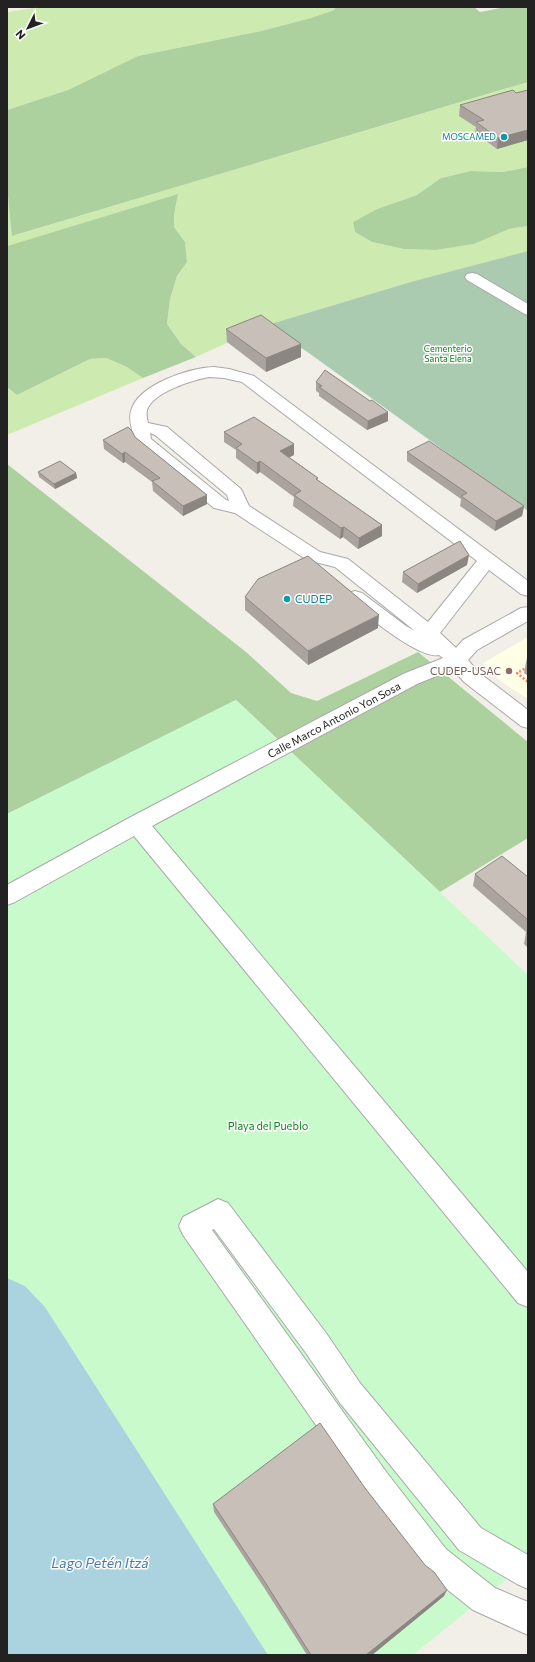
<svg xmlns="http://www.w3.org/2000/svg" width="535" height="1662" font-family="Commissioner,sans-serif">
<rect width="100%" height="100%" fill="#f2efe9"/>
<path fill="#ffffe5" d="M528,637V699L499,680L483,663Z"/>
<g fill="#cdebb0">
<path d="M41,7H336L334,10L311,18L261,31L138,56L68,90L7,110V12Z"/>
<path d="M528,82V167L503,172L471,171L441,178L417,195L377,209L353,222L355,232L372,242L404,249L436,250L474,244L509,229L528,226V251L414,281L264,326L196,357L181,344L167,324L170,299L177,276L187,262L185,242L174,227V215L178,194L7,246V187L13,236Z"/>
<path d="M106,358L127,367L143,378L7,435V387L17,395L90,359Z"/>
</g>
<g fill="#add19e">
<path d="M336,7H474L480,12L506,7H528V82L12,236L7,187V110L68,90L138,56L261,31L311,18L334,10Z"/>
<path d="M528,167V226L509,229L474,244L436,250L404,249L372,242L355,232L353,222L377,209L417,195L441,178L471,171L503,172Z"/>
<path d="M178,194L174,215V227L185,242L187,262L177,276L170,299L167,324L181,344L196,357L143,378L127,367L106,358L90,359L17,395L7,387V246Z"/>
<path d="M7,464L246,652L291,693L317,701L418,652L528,742V838L440,892L236,700L7,814Z"/>
</g>
<path fill="#aacbaf" d="M528,251V511L306,351L264,326L414,281Z"/>
<path fill="#c8facc" d="M236,700L528,975V1562L413,1655H268L45,1307L25,1286L7,1278V814Z"/>
<path fill="#aad3df" d="M7,1278L25,1286L45,1307L268,1655H7Z"/>
<g fill="none" stroke-linecap="round" stroke-linejoin="round">
<g stroke="#a9a9a9" stroke-width="2">
<g id="minor">
<path d="M472,273L477,274L528,304V315L523,313L467,280L465,277L467,274Z"/>
<path d="M214,367L229,369L254,376L528,581V596L521,594L489,570L440,633L456,648L463,640L521,608L528,607V621L477,650L468,660L478,672L528,710V728L521,726L464,682L453,669L417,684L152,826L528,1272V1307L518,1303L134,836L15,902L7,905V885L129,818L403,674L443,658L439,655C420,660 365,614 348,601L346,597L348,593L355,591L362,593L406,626L415,631L335,567L307,560L235,513L214,508L137,445L135,441C133,432 128,420 131,411C138,384 190,368 214,367ZM209,377L224,378L242,382L477,561L428,622L348,559L320,552L249,506L241,489L167,427L148,423C147,419 146,414 147,410C153,392 193,380 209,377ZM150,433L155,435L227,495L229,501L226,500L151,439Z"/>
<path d="M218,1199L228,1203L326,1333L360,1383L481,1528L528,1555V1589L517,1584L459,1550L340,1403L306,1353L214,1229L212,1230L387,1473L446,1549L495,1588L528,1602V1635L473,1610L424,1571L365,1495L183,1235L179,1226L183,1217Z"/>
</g>
</g>
<path stroke="#fa8072" stroke-width="2.5" stroke-dasharray="2 2" stroke-linecap="butt" d="M528,667L517,673L528,682"/>
<use href="#minor" fill="#fff" fill-rule="evenodd"/>
</g>
<g fill="#aba49e">
<path d="M528,90V140L497,149L475,133L476,127L459,116L460,105Z"/>
<path d="M226,329L301,344V357L266,372L227,342Z"/>
<path d="M316,382L388,412V421L367,430L319,396V393L316,391Z"/>
<path d="M224,432L294,444V455L289,457L318,478L317,480L382,525V536L358,549L343,537L340,539L293,506L294,497L260,472L257,474L236,458V450L224,442Z"/>
<path d="M135,437L207,495V504L183,516L153,491L152,482L125,462L123,463L104,449L103,440Z"/>
<path d="M407,452L524,506L522,516L495,531L460,506L461,499L407,461Z"/>
<path d="M38,472L76,473L77,478L55,489L39,477Z"/>
<path d="M467,565L417,593L402,582L403,572Z"/>
<path d="M245,597L378,628L308,665L245,610Z"/>
<path d="M528,652V676L524,673Z"/>
<path d="M475,874L528,877V948L524,944L526,932L473,886Z"/>
<path d="M365,1488L444,1596L372,1655H307L263,1586L214,1512L213,1504Z"/>
</g>
<g fill="#8b8681">
<path d="M528,130V140L497,149L498,138Z"/>
<path d="M301,344V357L266,372V358Z"/>
<path d="M388,412V421L367,430L368,421Z"/>
<path d="M294,444V455L280,462V451Z"/>
<path d="M125,452V462L123,463L122,454Z"/>
<path d="M260,461V472L257,474V463Z"/>
<path d="M76,473L77,478L55,489L54,484Z"/>
<path d="M207,495V504L183,516V506Z"/>
<path d="M524,506L522,516L495,531L496,521Z"/>
<path d="M382,525V536L358,549L359,538Z"/>
<path d="M344,527L343,537L340,539L341,528Z"/>
<path d="M469,555L467,565L417,593L418,584Z"/>
<path d="M379,615L378,628L308,665V651Z"/>
<path d="M447,1590L444,1596L372,1655H366Z"/>
</g>
<g fill="#c7bfb8" stroke="#8b8681">
<path d="M513,90L516,93L528,90V130L498,138L476,122L484,120L460,105Z"/>
<path d="M261,315L301,344L266,358L226,329Z"/>
<path d="M325,370L370,401L372,400L388,412L368,421L319,387L322,386L316,382Z"/>
<path d="M254,417L294,444L280,451L318,478L316,479L382,525L359,538L344,527L341,528L294,495L301,491L260,461L257,463L236,448L242,444L224,432Z"/>
<path d="M128,427L132,431L135,437L207,495L183,506L152,481L160,478L125,452L122,454L103,440Z"/>
<path d="M429,441L524,506L496,521L461,496L467,493L407,452Z"/>
<path d="M60,461L76,473L54,484L38,472Z"/>
<path d="M460,541L469,555L418,584L403,572Z"/>
<path d="M308,556L379,615L308,651L245,597L258,579Z"/>
<path d="M502,856L528,877V920L475,874Z"/>
<path d="M320,1423L365,1488L425,1565L434,1572L447,1590L366,1655H311L263,1579L213,1504Z"/>
</g>
<g fill="#0f9aa8" stroke="#fff" stroke-width="1.5">
<circle cx="504" cy="137" r="4"/>
<circle cx="287" cy="599" r="4"/>
</g>
<circle fill="#8d6e63" stroke="#fff" stroke-width="1.5" cx="509" cy="671" r="4"/>
<g text-anchor="middle" stroke-width="3" stroke-linejoin="round" paint-order="stroke">
<g font-size="9" fill="#0d838f" stroke="#fff" text-anchor="end">
<text x="496" y="140">MOSCAMED</text>
</g>
<g font-size="9" fill="#0c8416" stroke="#fff">
<text x="448" y="352">Cementerio<tspan x="448" dy="10">Santa Elena</tspan></text>
</g>
<g font-size="11" fill="#0d838f" stroke="#fff" text-anchor="start">
<text x="295" y="603">CUDEP</text>
</g>
<g font-size="11" fill="#785e54" stroke="#fff" text-anchor="end">
<text x="501" y="675">CUDEP-USAC</text>
</g>
<g font-size="11" fill="#222" stroke="#fff">
<text transform="translate(334 720) rotate(-28)" y="4">Calle Marco Antonio Yon Sosa</text>
</g>
<g font-size="11" fill="#0c8416" stroke="#fff">
<text x="268" y="1130">Playa del Pueblo</text>
</g>
<g font-size="14" font-style="italic" fill="#4a7aab" stroke="#fff">
<text x="100" y="1568">Lago Petén Itzá</text>
</g>
</g>
<rect width="535" height="1662" fill="none" stroke="#222222" stroke-width="16"/>
<g transform="translate(28 28) rotate(228)" stroke="#ffffff" stroke-width="3" paint-order="stroke">
<path d="M0-3L7 15L0 10L-7 15Z" fill="#222222"/>
<text y="-6" font-size="11" font-weight="bold" text-anchor="middle" fill="#222222">N</text>
</g>
</svg>
